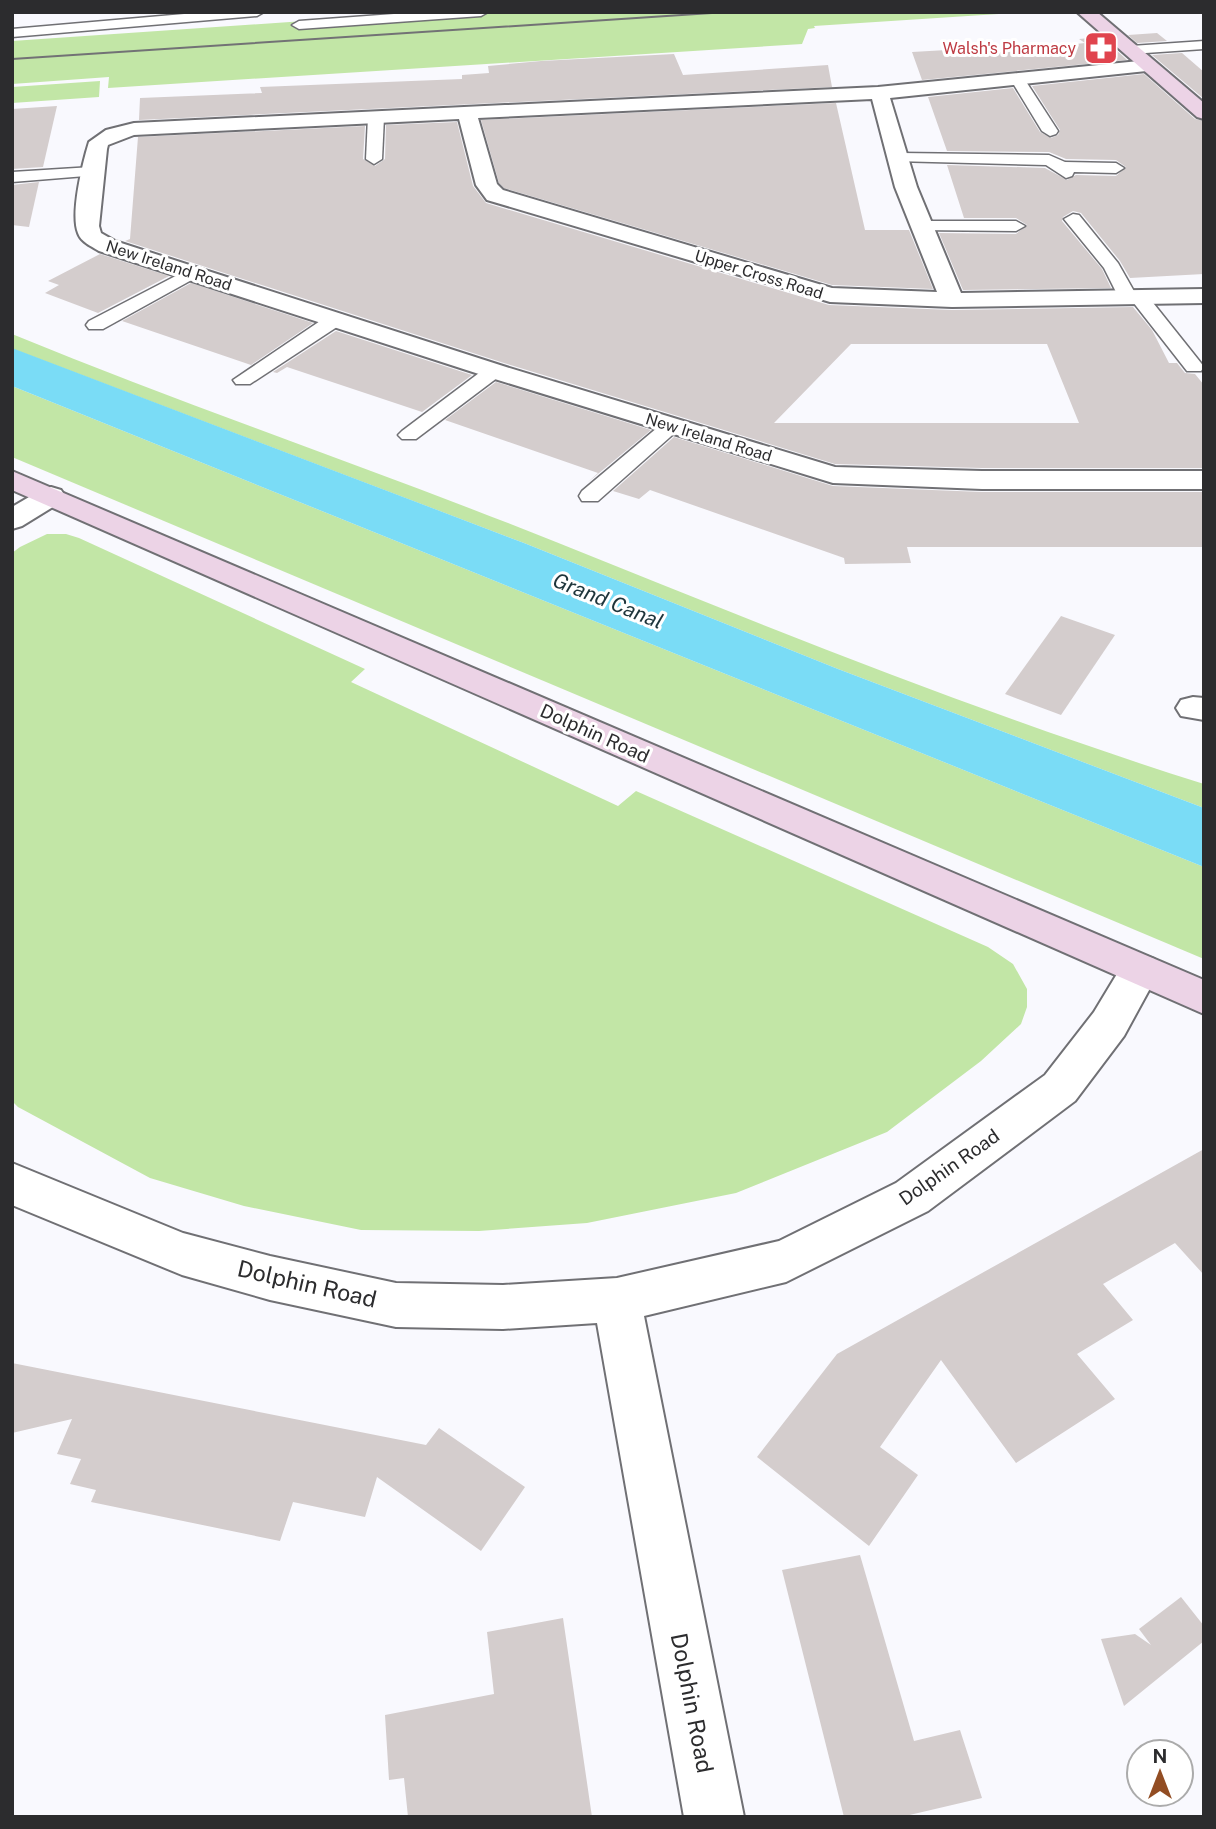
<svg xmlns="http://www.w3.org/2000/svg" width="1216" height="1829" font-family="'Public Sans',sans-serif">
<rect width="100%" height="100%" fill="#f9f9fe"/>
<g fill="#c2e6a6">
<path d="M504,12H1031L814,26L815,28L808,29L802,44L108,88L109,77L12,84V41L333,19L350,23Z"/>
<path d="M100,81L99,97L12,103V87Z"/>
<path d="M12,334C192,408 376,470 556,542C770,628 984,715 1204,784V808L838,669L524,543L13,349Z"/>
<path d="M12,386L1204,867V959L12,457Z"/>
<path d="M47,534H66L79,538L365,669L351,682L618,806L636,791L988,947L1013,964L1027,989V1007L1021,1024L981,1061L887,1132L736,1193L587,1223L479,1231L361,1230L244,1206L150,1178L18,1107L12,1101V553L20,547Z"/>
</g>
<path fill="#7adcf6" d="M12,348L524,543L838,669L1204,808V867L12,386Z"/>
<g fill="#d4cdcd" fill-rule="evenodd">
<path d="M1157,33L1167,41L1137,43L1128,35Z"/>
<path d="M1102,37L1127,60L922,80L912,52L947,50L954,57L1085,43L1079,39Z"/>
<path d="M1182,53L1204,72V99L1152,55Z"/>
<path d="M674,54L683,75L828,65L832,87L139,120L140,98L262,93L260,87L462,79V75L489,73L488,66L541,61Z"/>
<path d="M1144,74L1195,119L1204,121V274L1130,278L1120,261L1081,213L1073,211L1063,217L1062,221L1102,269L1111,288L963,290L939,233L1016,234L1027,225L1016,218H964L947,165L1045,168L1067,180L1076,175L1116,176L1126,167L1116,160L1066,159L1049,152L947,151L928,97L1013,88L1040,132L1051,138L1058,135L1060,130L1032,86Z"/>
<path d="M836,103L865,230H909L933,289L832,285L504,188L499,183L481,120Z"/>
<path d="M57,106L43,167L12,169V109Z"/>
<path d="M457,122L473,186L486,203L829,305L952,310L1133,307L1152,330L1169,363H1177L1185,373L1195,374L1204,385V468H982L835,464L504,363L125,241L130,239L138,137L365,126L363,159L375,166L385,159L386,125ZM851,344H1047L1079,423H774Z"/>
<path d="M39,182L29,227L12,225V185Z"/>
<path d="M100,254L169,276L98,313L45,293L59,285L48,281Z"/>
<path d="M191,283L313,323L251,365L122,321Z"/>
<path d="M336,331L472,375L422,412L287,367L277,373L273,372Z"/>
<path d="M496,382L651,430L587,483L598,473L445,420Z"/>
<path d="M674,437L833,486L982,492H1204V547H907L911,563L845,564L844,558L650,490L639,499L613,491Z"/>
<path d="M1061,616L1115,635L1061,715L1005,694Z"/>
<path d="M1204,1149V1275L1175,1243L1103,1284L1133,1320L1077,1354L1115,1399L1016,1463L941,1360L880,1447L918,1475L869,1546L757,1457L837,1354Z"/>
<path d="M12,1363L426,1445L439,1428L525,1487L481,1551L377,1477L365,1517L293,1502L280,1541L91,1502L96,1490L70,1484L81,1459L57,1454L72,1419L12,1433Z"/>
<path d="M860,1555L914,1741L960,1730L982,1798L901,1817H844L782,1570Z"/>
<path d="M1181,1597L1204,1626V1641L1124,1706L1101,1639L1135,1634L1151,1645L1139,1629Z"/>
<path d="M563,1618L592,1817H408L404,1778L389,1780L385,1715L494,1694L487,1632Z"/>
</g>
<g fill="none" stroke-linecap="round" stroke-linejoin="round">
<g stroke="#707074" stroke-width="3">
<g id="service">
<path d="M207,12H264L257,16L12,37V29Z"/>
<path d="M421,12H488L481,16L299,29L292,25L299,21Z"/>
<path d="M1204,41V49L1131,54L1124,50L1131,46Z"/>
<path d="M1018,76L1025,80L1058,131L1056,134L1050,136L1042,131L1011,80Z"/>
<path d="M376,112L384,117L382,159L374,164L366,159L368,117Z"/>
<path d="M900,153L1049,155L1065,162L1116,163L1124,168L1116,173L1074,172L1072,176L1066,178L1046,165L894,161L892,158Z"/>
<path d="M92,167L98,169L100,172L98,175L12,182V172Z"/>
<path d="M1073,214L1079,215L1118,263L1135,293L1146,294L1201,363L1204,367L1201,371H1187L1133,302H1121L1104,268L1064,219Z"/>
<path d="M922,221H1016L1025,226L1016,231L916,230L913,226Z"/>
<path d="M191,268L197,269L200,273L197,277L103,329H89L86,325L89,321Z"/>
<path d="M336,313L343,315L345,319L343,323L250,384H236L233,380L329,315Z"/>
<path d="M494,365L501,367L504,371L501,375L416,439H402L398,435L402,431L487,367Z"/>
<path d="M671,420L678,422L681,426L678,430L598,501H582L579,496L582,491L664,422Z"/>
</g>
</g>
<g stroke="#707074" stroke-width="4">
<g id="minor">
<path d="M1149,60L1158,66L1156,70L890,98L917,187L961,293L1204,289V303L952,307L830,302L487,200L476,185L459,119L134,135L108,145L107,149L99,226L101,233L115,241L503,366L835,467L982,471H1204V489H982L833,483L485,376L99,251C91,246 81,242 78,233C70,214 83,161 89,142L106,130L134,123L878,87ZM872,99L895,187L937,292L832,288L503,190L497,184L478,118Z"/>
<path d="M51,487L61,490L65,496L61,502L22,526L12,529V507L41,490Z"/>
<path d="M1193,697L1204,698V720L1181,716L1176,708L1181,700Z"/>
<path d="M1140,954L1154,959L1160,970L1124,1036L1075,1101L928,1211L786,1282L644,1316L744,1817H684L597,1323L503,1329L396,1327L270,1300L182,1275L12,1205V1163L183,1233L270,1256L396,1283L503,1285L617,1278L779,1241L896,1183L1045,1075L1094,1012L1126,959Z"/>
</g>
</g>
<g stroke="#707074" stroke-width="4">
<g id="secondary">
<path d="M1077,12H1097L1204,103V119L1197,117Z"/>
<path d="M12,471L1204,980V1014L12,490Z"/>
</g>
</g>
<use href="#service" fill="#fff" fill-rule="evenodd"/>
<use href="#minor" fill="#fff" fill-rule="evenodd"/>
<use href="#secondary" fill="#ecd3e6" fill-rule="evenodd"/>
<path stroke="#727275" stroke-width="2" d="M12,59L727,12"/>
</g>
<defs>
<g id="pharmacy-square" transform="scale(1.75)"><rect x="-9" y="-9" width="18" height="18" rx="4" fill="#e0444e" stroke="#fff"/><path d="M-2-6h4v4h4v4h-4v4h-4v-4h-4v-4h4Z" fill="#fff"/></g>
</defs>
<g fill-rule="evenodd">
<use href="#pharmacy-square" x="1101" y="48"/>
</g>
<g text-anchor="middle" stroke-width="6" stroke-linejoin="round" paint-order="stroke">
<g font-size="16" fill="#be3a42" stroke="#fff" text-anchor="end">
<text x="1076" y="54">Walsh's Pharmacy</text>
</g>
<g font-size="16" fill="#2c2c2e" stroke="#fff">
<text transform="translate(169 265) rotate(18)" y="6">New Ireland Road</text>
<text transform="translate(759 274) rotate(17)" y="6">Upper Cross Road</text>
<text transform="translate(709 437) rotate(17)" y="6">New Ireland Road</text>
</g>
<g font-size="19" fill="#2c2c2e" stroke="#fff">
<text transform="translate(595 733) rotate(24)" y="7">Dolphin Road</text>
<text transform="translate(949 1167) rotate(-35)" y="7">Dolphin Road</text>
</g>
<g font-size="21" font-style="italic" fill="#1e353b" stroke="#fff">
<text transform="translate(608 601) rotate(22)" y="7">Grand Canal</text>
</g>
<g font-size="23" fill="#2c2c2e" stroke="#fff">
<text transform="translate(307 1284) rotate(13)" y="8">Dolphin Road</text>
<text transform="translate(692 1703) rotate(79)" y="8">Dolphin Road</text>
</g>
</g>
<rect width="1216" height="1829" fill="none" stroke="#2c2c2e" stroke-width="28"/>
<g transform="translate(1160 1773)"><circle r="33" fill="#ffffff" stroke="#ababab" stroke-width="2"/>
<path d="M0-5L12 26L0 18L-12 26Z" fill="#924d23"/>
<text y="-10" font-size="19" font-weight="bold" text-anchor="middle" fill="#2c2c2e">N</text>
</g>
</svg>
